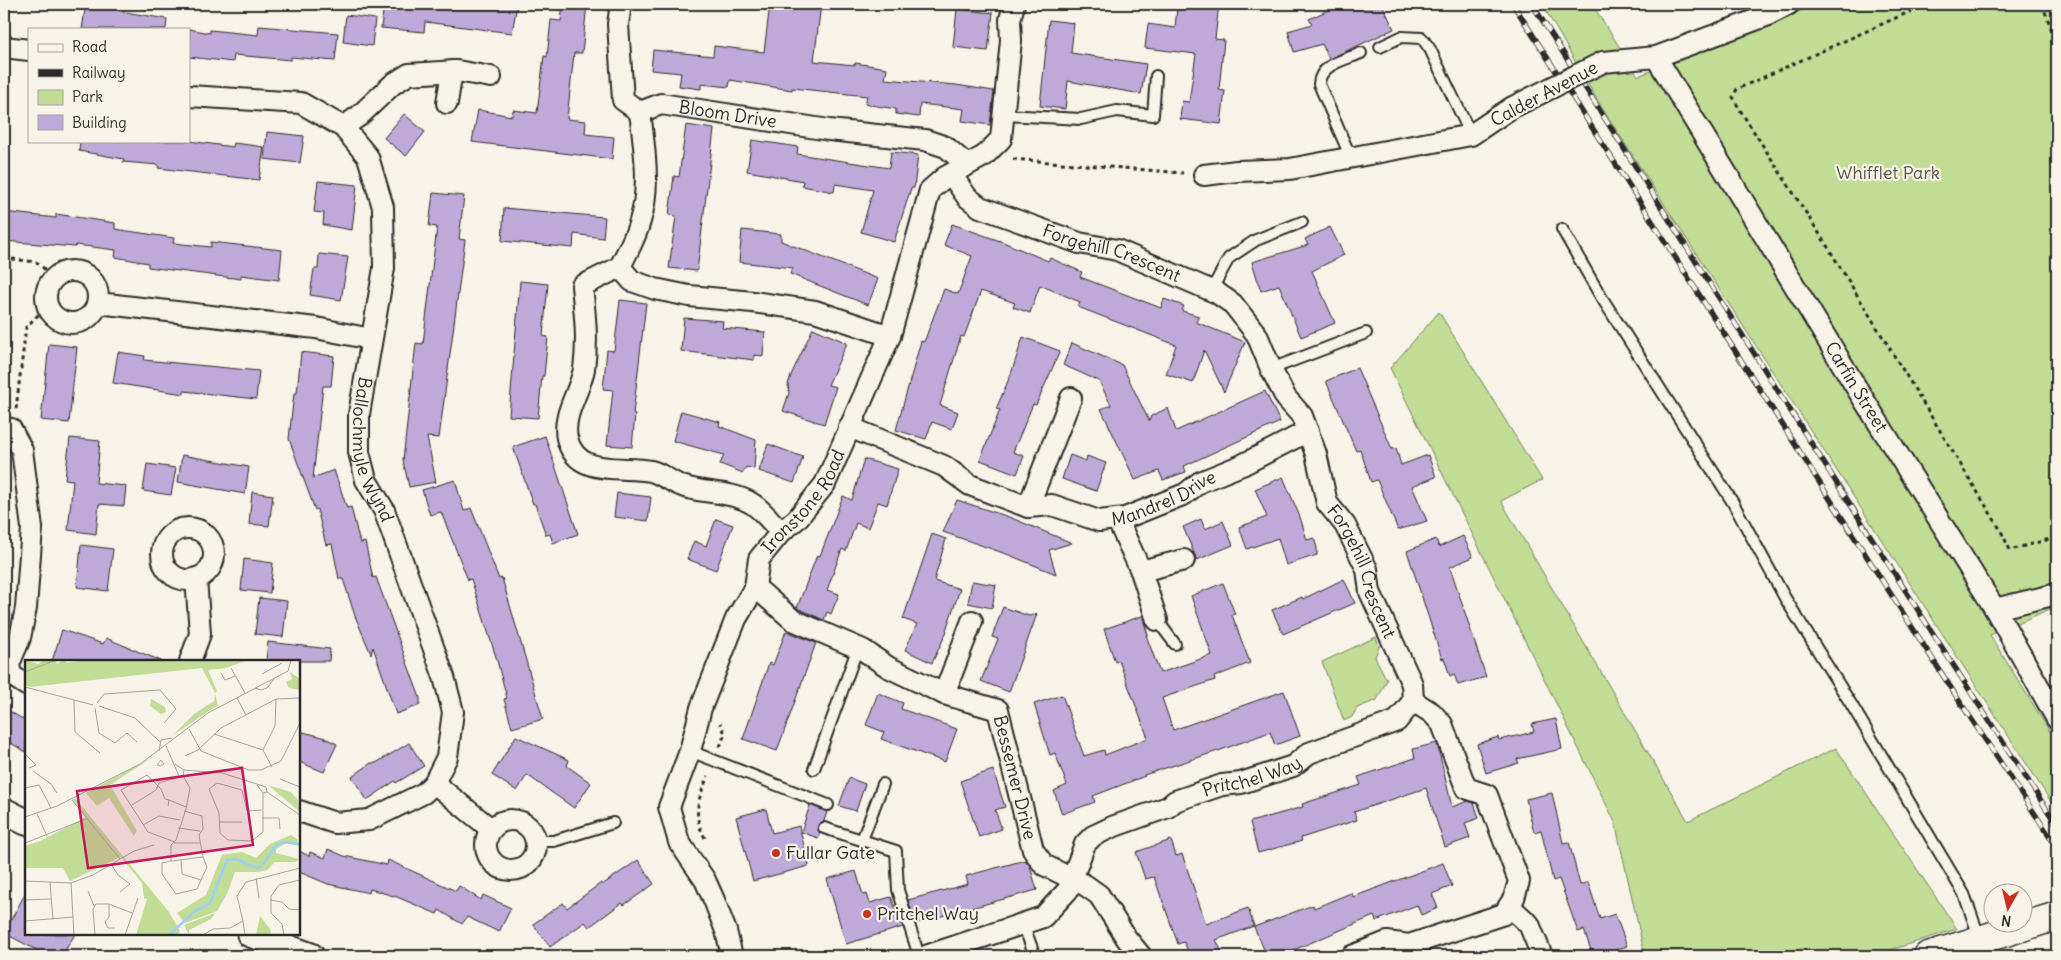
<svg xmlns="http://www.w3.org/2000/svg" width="2061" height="960" font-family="Delius,sans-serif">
<rect width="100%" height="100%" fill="#f7f3e8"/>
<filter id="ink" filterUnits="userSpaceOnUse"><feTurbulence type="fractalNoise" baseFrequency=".02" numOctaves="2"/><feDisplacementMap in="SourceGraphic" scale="10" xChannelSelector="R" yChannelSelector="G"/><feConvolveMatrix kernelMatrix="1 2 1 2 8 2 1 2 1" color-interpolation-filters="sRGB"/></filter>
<g filter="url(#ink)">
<g fill="#c1dc94" stroke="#768460">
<path d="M1542,4H1592L1638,76L1817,4H2057V606L1990,635L2057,743V811L1602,108Z"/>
<path d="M1439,312L1542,480L1501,501L1688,821L1836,748L1957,929L1871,956H1645L1615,822L1390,368Z"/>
<path d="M1376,637L1379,647L1375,657L1387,680L1377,700L1357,708L1352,717L1344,721L1322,662Z"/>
</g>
<g fill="#bfa9d8" stroke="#2b2b2b">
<path d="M86,4L119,6V11L167,19L166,29H82Z"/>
<path d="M384,4H517L512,33L425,22L424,32L381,28Z"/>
<path d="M563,4H587L582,53H574L567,119L586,121L585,134L614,137L612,159L472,142L478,110L512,116L513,110L537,113L544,56L547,57L551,20L561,21Z"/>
<path d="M770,4H821L814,61L855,65V63L887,68L885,79L956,85L994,91L990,125L962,121L964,109L920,104L919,117L896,114V109L865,104L867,96L792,88V90L730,80L729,87L701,84V89L679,86L681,73L651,70L653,50L713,56L714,46L764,52Z"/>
<path d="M1186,4H1219L1215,39L1224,40L1219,90L1225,91L1221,124L1180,119L1182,101L1189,102L1196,54L1145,48L1148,24L1175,28L1177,8L1186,9Z"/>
<path d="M1341,4H1382L1394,29L1329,59L1322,44L1294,52L1288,31L1312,24L1309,19Z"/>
<path d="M957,9L993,13L988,51L953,47Z"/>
<path d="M346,15L375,19L372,46L343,42Z"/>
<path d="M1049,20L1074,23L1071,53L1146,64L1141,94L1068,81L1065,109L1040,106Z"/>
<path d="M259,26L338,33L335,61L291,57V60L234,55L233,62L189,57V29L210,33V30L258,35Z"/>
<path d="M404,114L425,132L406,156L384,138Z"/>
<path d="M686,125L714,129L697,271L669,268L676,216L669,215L674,176L679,177Z"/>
<path d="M267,132L304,136L300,163L264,159Z"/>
<path d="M752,140L798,147L797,154L889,168L891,152L918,155L914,188H911L894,242L861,232L873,190L835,184L834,192L802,186L803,181L747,171Z"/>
<path d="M80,141H189L233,147L234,143L264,147L259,180L158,168L159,165L123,162L124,159L79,151Z"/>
<path d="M318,181L357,185L352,230L323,225L324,213L314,212Z"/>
<path d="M433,193L464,196L459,239L465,240L439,438L427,437L436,482L409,487L403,460L416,343L423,344L437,227L429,226Z"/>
<path d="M504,208L605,217L603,238L574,234L573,248L502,241Z"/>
<path d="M4,212L56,218V214L115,223V229L174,238L173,243L211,247V242L282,250L279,280L241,275V279L148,267V263L115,257L116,250L76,245L75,247L4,241Z"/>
<path d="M952,224L1003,242L1048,261L1050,258L1082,272L1080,277L1161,308L1164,299L1184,306L1182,311L1199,316L1196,322L1245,342L1224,392L1204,350L1193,383L1166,374L1176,345L1078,307L1080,302L1040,285L1030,313L1013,307L1015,303L981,291L964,337L961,336L940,405L958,412L952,429L932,422L926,439L896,430L921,341L924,342L944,289L958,294L972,256L944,245Z"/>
<path d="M1330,227L1344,255L1312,271L1335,323L1301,337L1279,285L1261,291L1252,262L1308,245L1305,239Z"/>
<path d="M742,230L781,234V241L878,279L868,305L790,274L793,268L739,262Z"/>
<path d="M319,254L348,257L341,300L310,295L314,269H318Z"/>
<path d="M520,281L548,284L543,336L548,337L544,376H542L538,418L509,416Z"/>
<path d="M620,300L646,303L633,414L635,415L632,447L607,445L613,390L603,389L607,350L614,351Z"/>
<path d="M684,318L723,321L722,328L765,332L763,356L754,355V360L681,351Z"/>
<path d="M813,328L847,343L828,385L836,387L824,424L783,411L789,393L788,384L792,373Z"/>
<path d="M1023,337L1060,351L1036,405L1033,404L1013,452L1024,456L1017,474L980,460L1000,410L996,409L1011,374Z"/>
<path d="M1072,343L1122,365L1149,421L1151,416L1168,408L1176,431L1265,391L1280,422L1184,466L1186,472L1163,480L1159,471L1135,480L1101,409L1111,405L1099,381L1063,365Z"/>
<path d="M49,344L77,347L69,423L41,420Z"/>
<path d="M118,352L145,356L144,360L259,371L256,399L184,391V394L113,383Z"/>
<path d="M301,352L334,356L331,386H323L313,478L334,470L347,508L351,507L360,543L365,542L373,578L376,577L420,698V705L396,714L373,647L371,654L355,616L343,579H339L332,544L326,545L317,509L315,510L289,439L294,393H297Z"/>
<path d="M1357,368L1392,449L1396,448L1401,465L1428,455L1436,477L1412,486L1427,521L1398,530L1377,480L1371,482L1360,449L1356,451L1326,381Z"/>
<path d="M681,411L720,422L719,426L756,440L754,469L746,467L743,473L720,464L724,455L673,441Z"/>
<path d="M545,436L578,534L553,543L550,534L546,535L535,504H533L513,447Z"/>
<path d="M70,438L100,441L96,483L126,486L124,506L99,504L96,534L68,530L73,480L65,479Z"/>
<path d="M768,444L803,457L794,483L759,471Z"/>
<path d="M182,455L249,467L245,494L178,482Z"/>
<path d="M1070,455L1086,461L1087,456L1106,463L1096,491L1062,479Z"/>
<path d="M864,459L898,469L887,505L878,502L868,528L856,523L846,551L842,549L827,590L839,594L831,614L827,612L824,620L797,608L817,555L820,556L843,496L852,500Z"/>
<path d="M147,464L176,468L171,495L143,491Z"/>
<path d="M1283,477L1300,517L1307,540L1314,538L1317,548V555L1286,565L1278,538L1247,549L1239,527L1267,517L1255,489Z"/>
<path d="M455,480L464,511L471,508L499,579L502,578L543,719L512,728L504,699L507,698L496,657L471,579L468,580L441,512L430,515L422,490Z"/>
<path d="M252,492L273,495L269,526L249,524Z"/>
<path d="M617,493L651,497L648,521L614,517Z"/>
<path d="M957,500L1009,517L1072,543L1049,550L1056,574L1009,555L943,532Z"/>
<path d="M716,519L733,525L716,570L687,559L694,541L706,546Z"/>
<path d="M1201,519L1205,529L1223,521L1233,545L1197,560L1183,527Z"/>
<path d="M932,534L946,539L934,581L960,589L946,630L947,631L932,663L905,650L917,624L903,619Z"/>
<path d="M1463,536L1473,557L1450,567L1486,677L1458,685L1454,674L1450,676L1444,658L1442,659L1407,551L1436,539L1439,547Z"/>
<path d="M81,545L113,549L108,591L77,587Z"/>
<path d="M244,559L273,563L270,593L241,590Z"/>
<path d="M1344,579L1355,603L1283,634L1272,610L1302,597L1303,599Z"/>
<path d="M972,581L996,585L992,608L968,603Z"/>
<path d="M1223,583L1235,614L1232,615L1250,663L1214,677L1215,680L1162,698L1173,730L1284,691L1300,736L1275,745L1270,732L1221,750L1144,775L1145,776L1093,796L1095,802L1062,814L1054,791L1067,785L1055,753L1050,755L1034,704L1062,695L1084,756L1104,750L1105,755L1148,738L1119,661L1115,662L1104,629L1142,616L1148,635H1146L1160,673L1212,655L1191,596Z"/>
<path d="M259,598L287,601L283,637L255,634Z"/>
<path d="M1003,607L1029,616L1037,614L1009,692L981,681L998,639L992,637Z"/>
<path d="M62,630L103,644L106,638L161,661H52Z"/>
<path d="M786,631L816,643L777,751L743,739L769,663L773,665Z"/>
<path d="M268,642L330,649L329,661H266Z"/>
<path d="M878,693L903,703L901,709L957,729L945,762L881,739L884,732L866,725Z"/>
<path d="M4,708L26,721V752L4,739Z"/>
<path d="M1556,719L1562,749L1517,759L1519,763L1486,773L1477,744L1498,737L1499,740L1534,732L1532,724Z"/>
<path d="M299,731L323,737L337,744L324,772L299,762Z"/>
<path d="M516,736L569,760L567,766L591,783L574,808L527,775L517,791L492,775Z"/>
<path d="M409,743L424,766L396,783L395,781L367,800L352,777L371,763H376Z"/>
<path d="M1437,743L1452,807L1468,801L1474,803L1479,818L1465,823L1470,838L1445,847L1426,788L1354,812L1357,820L1301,838L1302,841L1258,853L1250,822L1303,807L1302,804L1361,785L1358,777L1415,758L1413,749Z"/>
<path d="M993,770L1005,807L995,810L1002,829L979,837L960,781Z"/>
<path d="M849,778L865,784L856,811L839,806Z"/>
<path d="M1552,793L1563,843L1569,842L1580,885L1588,882L1600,919L1615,914L1627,946L1615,950L1617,956H1593L1584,930L1578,932L1559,879L1553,881L1541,830L1534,832L1526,799Z"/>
<path d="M810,805L827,812L824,821L818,825L820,833L818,838L801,832Z"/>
<path d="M766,809L772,833L799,826L809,866L753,881L736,817Z"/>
<path d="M1171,840L1176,856L1182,854L1206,924L1248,908L1254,926L1216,940L1224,956H1190L1184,942L1178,944L1154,877L1145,879L1136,852Z"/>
<path d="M328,849L344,856L387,865L388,860L456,891L459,886L481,900L483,895L511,908L499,932L467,917L462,924L439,910L437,914L397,897L370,889L369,893L328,884L299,872V851L309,856L310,852L325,858Z"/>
<path d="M638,860L654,884L624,905L622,903L589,927L585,922L550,947L533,924L563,903L567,908L601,883L602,885Z"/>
<path d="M1025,860L1030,866L1037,890L916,923L908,900L968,884L966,876Z"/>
<path d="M1443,863L1452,886L1432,894L1438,908L1421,915L1417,905L1376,921L1374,916L1291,951L1293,956H1267L1254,927L1313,905L1314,908L1351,893L1353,897Z"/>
<path d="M856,871L863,895L867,894L870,903L891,897L903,927L846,944L827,879Z"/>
<path d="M26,892V934H75L62,956H48L4,933Z"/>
</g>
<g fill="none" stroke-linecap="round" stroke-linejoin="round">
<g stroke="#2b2b2b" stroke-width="14">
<g id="service">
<path d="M1380,47L1401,37L1422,38L1430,49L1471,135"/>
<path d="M1003,115L1081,119L1117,111L1153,115L1156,76"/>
<path d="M1351,158L1319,84C1320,64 1345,60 1361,53"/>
<path d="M1562,229L1600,295L1732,501L1785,598L1851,704L1964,894L1980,939"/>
<path d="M1211,291L1229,258L1256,240L1302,222"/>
<path d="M1271,369L1366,333"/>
<path d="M1157,620L1175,644"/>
<path d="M690,751L828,805"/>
<path d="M814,769L858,647"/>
<path d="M824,828L896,851L898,890L919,956"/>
<path d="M862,840L883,784"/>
<path d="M537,841H554L613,823"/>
<path d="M1023,924L1035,956"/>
</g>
</g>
<g stroke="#2b2b2b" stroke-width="24">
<g id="minor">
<path d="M621,4L618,24L623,100L640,112"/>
<path d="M4,47L29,50"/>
<path id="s1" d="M1656,57L1859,392L1995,609L2057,719"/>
<path d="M1603,62L1656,57L1766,16L1789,4"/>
<path id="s2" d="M189,96L301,103L343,127L368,157L383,207L384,268L359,414V452L366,480L384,510L444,677L453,712L447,757L434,783L424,793L369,820L335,823L299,811"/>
<path d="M447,103L452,71"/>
<path id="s3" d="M640,112L661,104L829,130L925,140L946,147L967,165"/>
<path d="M343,127L359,116L393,84L409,74L457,71L491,77"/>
<path id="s4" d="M951,174L967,197L980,207L1079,243L1117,250L1217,293L1233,304L1257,335L1271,369L1286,398L1302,416L1316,454L1327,503L1345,525L1367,569L1370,592L1412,684L1413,701"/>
<path d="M1204,175L1237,171L1290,169L1471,135L1511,108"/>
<path d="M620,267L582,286C585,314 588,341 584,369C580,392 562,414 567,438C576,478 622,465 651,471C663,474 673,484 685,487C707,494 731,491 751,503C762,509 772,523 781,532"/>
<path d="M620,267L632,281L655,289L689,296L753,302L815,311L890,336"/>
<path d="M620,267C627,252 636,237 640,221C651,187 644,146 640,112"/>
<circle cx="72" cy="297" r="26"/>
<path d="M98,303L316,328L371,339"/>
<path id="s5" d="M849,427L944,466L970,485L1028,507L1052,505L1099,521L1125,518L1185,494L1200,482L1242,465L1308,431"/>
<path d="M4,428L11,429L22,450L32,528L26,608L20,638L9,664L11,675L26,685"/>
<path d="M1028,507L1071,398"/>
<path d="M1117,519L1141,571L1157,620"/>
<circle cx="188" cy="554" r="26"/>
<path d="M1141,571L1184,560"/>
<path d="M755,587L793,620L863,650L888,667L944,694"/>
<path d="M1995,609L2057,594"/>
<path id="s6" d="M972,621L944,694L998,710L1033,850L1044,865L1085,885L1099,895L1127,939L1141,956"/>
<path d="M190,661L200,634L196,578"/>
<path d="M434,783L491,829"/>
<circle cx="511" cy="845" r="25"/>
<path d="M1509,906L1529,924L1542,956"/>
<path id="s7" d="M732,956L726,931L714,900L705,880L679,842L669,807L690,751L701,708L736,619L755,587L759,559L781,532L797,519L825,484L890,336L930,190L945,177L984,156L1001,139L1011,40L1010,20L1014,4"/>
<path id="s8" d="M926,956L1043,917L1068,890L1085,844L1093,836L1112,827L1168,807L1175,801L1222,785L1241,783L1293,766L1309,753L1397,721L1413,701"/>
<path d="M1352,956L1387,942L1409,945L1504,914L1514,898L1519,881L1487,795L1466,788L1442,724L1432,713L1413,701"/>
</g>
</g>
<g stroke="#2b2b2b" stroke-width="29">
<g id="tertiary">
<path d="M4,811L26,822"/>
<path d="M250,934L311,956"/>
</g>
</g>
<g stroke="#2b2b2b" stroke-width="31">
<path id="secondary" d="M1928,956L2057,916"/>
</g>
<g stroke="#2b2b2b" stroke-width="3" stroke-dasharray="4 4" stroke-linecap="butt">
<path d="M1927,4L1737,89L1733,97L1740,110L1826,244L2000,529L2010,550L2057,537"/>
<path d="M2042,4L2057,43"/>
<path d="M1013,159L1183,173"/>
<path d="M4,258L36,262L54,277"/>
<path d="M16,409L26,327L47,306"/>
<path d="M720,747L725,733L720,723"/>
<path d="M705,838C692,815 698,799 708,776"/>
</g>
<use href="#service" stroke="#f7f3e8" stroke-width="10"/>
<use href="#minor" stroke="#f7f3e8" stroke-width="20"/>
<use href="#tertiary" stroke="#f7f3e8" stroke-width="25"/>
<use href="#secondary" stroke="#f7f3e8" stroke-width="28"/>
<g stroke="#2b2b2b" stroke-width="5.5">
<g id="rail">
<path d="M1513,4L1960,702L2057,847"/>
<path d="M1532,4C1707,278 1879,553 2057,825"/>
</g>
</g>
<use href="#rail" stroke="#f7f3e8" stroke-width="4" stroke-dasharray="11" stroke-linecap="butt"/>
<g stroke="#2b2b2b" stroke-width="24" stroke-linecap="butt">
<path id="minor-bridge" d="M1511,108L1603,62"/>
</g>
<use href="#minor-bridge" stroke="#f7f3e8" stroke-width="20"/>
</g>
</g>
<g fill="#c8321e" stroke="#f7f3e8" stroke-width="2">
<circle cx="776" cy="853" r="5"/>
<circle cx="867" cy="914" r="5"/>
</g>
<g text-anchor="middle" stroke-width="4.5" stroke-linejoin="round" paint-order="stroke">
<g font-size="18" fill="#2b2b2b" stroke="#f7f3e8">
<text transform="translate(1544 94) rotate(-28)" y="6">Calder Avenue</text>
<text dy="6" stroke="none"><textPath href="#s3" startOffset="90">Bloom Drive</textPath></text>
<text dy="6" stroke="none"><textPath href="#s4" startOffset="184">Forgehill Crescent</textPath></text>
<text dy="6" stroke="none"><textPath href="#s1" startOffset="386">Carfin Street</textPath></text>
<text dy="6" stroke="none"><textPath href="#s2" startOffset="499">Ballochmyle Wynd</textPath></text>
<text dy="6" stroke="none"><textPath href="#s5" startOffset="340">Mandrel Drive</textPath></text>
<text dy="6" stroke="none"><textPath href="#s7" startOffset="502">Ironstone Road</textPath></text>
<text dy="6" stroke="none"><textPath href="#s4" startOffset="618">Forgehill Crescent</textPath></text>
<text dy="6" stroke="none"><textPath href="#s8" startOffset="391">Pritchel Way</textPath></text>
<text dy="6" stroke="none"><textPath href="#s6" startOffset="204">Bessemer Drive</textPath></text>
</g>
<g font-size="18" fill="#505745" stroke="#f7f3e8">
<text x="1888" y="179">Whifflet Park</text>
</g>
<g font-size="18" fill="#2b2b2b" stroke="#f7f3e8" text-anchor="start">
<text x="786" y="859">Fullar Gate</text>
<text x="877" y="920">Pritchel Way</text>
</g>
</g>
<g transform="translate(25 660)">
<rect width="275" height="275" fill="#f7f3e8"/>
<path d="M0,0L13,4L19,0H30L32,4L39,0L42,3L58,0H223L201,8L183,10L192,31L190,33L177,8L5,27L0,25ZM265,12L275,19V30L264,28L261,22L267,19ZM190,34L193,45L148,75L169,54L189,41ZM126,39L140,47L141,52L136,54L125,46ZM131,95L85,125L112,171L109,176L84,138L72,146L61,133ZM243,125L266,132L273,140L275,152ZM50,138L144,252L155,271L153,275H111L122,239L119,238L117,223L96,197L45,221L38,208H0V186L15,181L61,157L47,139ZM266,175L272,179L274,186L262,183L251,189V193L274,199L271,202H250L242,210L233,212H210L202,234L192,251L160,263L152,253L181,235L197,195L217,192L231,198L245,184ZM190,253L186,259L164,270V275L159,265ZM235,256L245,269L246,275H231Z" fill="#c1dc94"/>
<path fill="none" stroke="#9fcdfa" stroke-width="2.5" d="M144,275L170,251L185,243L202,200L211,199L232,208L237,206L251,185L259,182L275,184"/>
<path fill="none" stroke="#a5a39c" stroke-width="1" d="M206,8L220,33M0,12L31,0M196,13L200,20L210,16M237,14L257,3M0,27L68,45M230,28L236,30L242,28L249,19M212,38L221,55M49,40L50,72L75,93M72,43L79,34L135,30L151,49L139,63M74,46L110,58L135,82M70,48L74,73L90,83L102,73L112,82M164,69L176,91L224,110H236L256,101L275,63M189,74L238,90L250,66L251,39M141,86L154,116M238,90L247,107M134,91L136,80L147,78M0,94L11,105L4,108M160,96L173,90L196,68L251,39L275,38M136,100L139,104L135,106L132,105ZM150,104L159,110L197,113L241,127L242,132L238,133L232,125M8,111L26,124L32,133M158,116L165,128L161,149L151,180L146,185V201L137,203V214L151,234L172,229L182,207L178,197M255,119L275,127M0,128L14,125L26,148M242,132L275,155M47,140L95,199M144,140L161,147M107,145L131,130L134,123L158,116L159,110M143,146L144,140L140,139L136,129L122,115L96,130L123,172L150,182M237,150L222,151L217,130L192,123L184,129L194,153L195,173L203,180L227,181L238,172V133M12,154L22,176M0,157L32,146L115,104L183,53L263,11L266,0M237,158H254L255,169M194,162H217M118,165L134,156L155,160M153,168L175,171M0,183L61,159M149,183H175M156,200L157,214L176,220M146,201L178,197L174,175L178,169L177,156L159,151M86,204L93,215L105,224L95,232M231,218L234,238M0,221L46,223L68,215L109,191L129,185M25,222L28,260M46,223L49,275M63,231L69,246M0,240L26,239M245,240L257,242L264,249L275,250M84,244V257L80,262L83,268H90M0,261L48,257M218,261L212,236L221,222L275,208M70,275L68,249L71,244H84L107,253M100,275L113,238M178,275L188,269L205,268L218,261L220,275M259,275L257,264L246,253V236L254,225L275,220"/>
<path fill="#c2185b" fill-opacity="0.15" stroke="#c2185b" stroke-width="2.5" d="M217,108L228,185L63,208L52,131Z"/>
<rect width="275" height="275" fill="none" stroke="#2b2b2b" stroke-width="2.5"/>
</g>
<rect width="2061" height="960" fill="none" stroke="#f7f3e8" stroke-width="20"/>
<rect x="10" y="10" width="2041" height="940" fill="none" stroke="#2b2b2b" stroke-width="2" filter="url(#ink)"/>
<rect x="28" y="28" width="162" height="115" fill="#f7f3e8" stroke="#a5a39c"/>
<rect x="38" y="44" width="25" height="8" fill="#f7f3e8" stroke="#a5a39c"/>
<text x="72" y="52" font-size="15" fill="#2b2b2b">Road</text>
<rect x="38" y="69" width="25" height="8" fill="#2b2b2b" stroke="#a5a39c"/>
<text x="72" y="78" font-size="15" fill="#2b2b2b">Railway</text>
<rect x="38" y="90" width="25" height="15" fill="#c1dc94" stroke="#a5a39c"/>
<text x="72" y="102" font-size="15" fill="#2b2b2b">Park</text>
<rect x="38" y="115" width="25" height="15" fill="#bfa9d8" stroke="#a5a39c"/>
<text x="72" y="128" font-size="15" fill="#2b2b2b">Building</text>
<g transform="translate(2008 908) rotate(188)"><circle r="24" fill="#f7f3e8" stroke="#a5a39c"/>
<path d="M0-4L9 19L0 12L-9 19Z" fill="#c8321e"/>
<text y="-8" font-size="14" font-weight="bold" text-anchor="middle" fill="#2b2b2b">N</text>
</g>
</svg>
